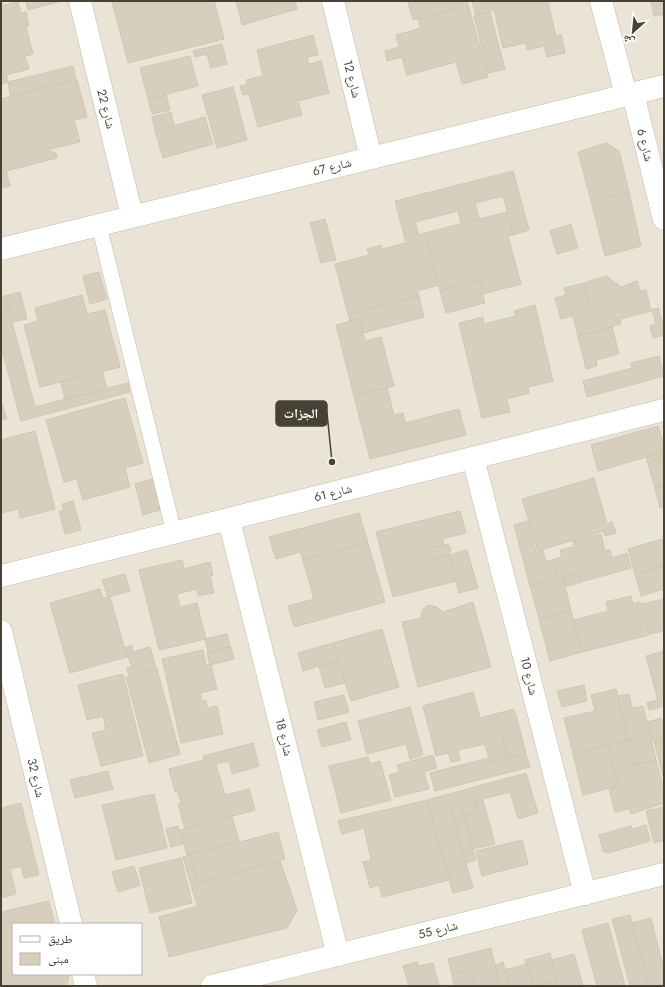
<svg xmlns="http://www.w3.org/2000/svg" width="665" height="987" font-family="Jost,'Noto Naskh Arabic',sans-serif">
<rect width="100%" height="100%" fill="#f5f2e8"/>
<path fill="#e9e4d6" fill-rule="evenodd" d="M1,1H664V986H1ZM13,924H141V974H13Z"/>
<g fill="#d7cebd" stroke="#d2c7af">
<path d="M26,1H62L28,10Z"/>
<path d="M112,1H214L224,39L128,63Z"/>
<path d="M236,1H295L297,9L242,25Z"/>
<path d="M408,1H453L455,9L413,20Z"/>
<path d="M453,1H467L488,77L462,84L456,62L407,75L402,57L387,61L385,51L399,47L396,35L421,28L418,19L455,9Z"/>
<path d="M472,1H548L556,36L561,34L565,53L547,57L544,46L527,50L526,43L503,48L494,10L476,15Z"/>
<path d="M651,1H664V14L654,16Z"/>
<path d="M18,2L21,13L26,12L29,26L26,27L33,54L25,56L29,69L6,75L8,82L1,84V6Z"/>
<path d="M490,12L505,69L488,73L474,16Z"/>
<path d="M313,35L318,55L307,57L309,64L321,61L329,93L298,101L302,115L258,127L249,94L243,95L240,86L247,84L246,80L263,76L257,50Z"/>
<path d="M222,44L227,64L211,68L207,54L195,57L193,51Z"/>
<path d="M190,56L198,86L148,99L140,68Z"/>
<path d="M73,66L76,79L10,96L8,82Z"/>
<path d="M77,80L87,117L74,120L80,142L50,149L51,153L55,152L57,158L6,171L10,186L1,188V99Z"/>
<path d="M233,87L247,140L217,148L202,95Z"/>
<path d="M166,95L170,110L152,114L148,99Z"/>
<path d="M171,112L174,125L155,131L152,117Z"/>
<path d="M205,117L213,144L163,158L155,131Z"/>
<path d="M606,143L619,151L629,192L591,201L578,152Z"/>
<path d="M513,171L529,230L513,235L503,196L475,203L479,219L461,224L458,211L415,222L419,235L425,233L439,285L417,291L419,296L348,314L335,264L369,255L367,249L381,245L382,249L406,243L395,201Z"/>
<path d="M629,192L641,246L605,256L591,201Z"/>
<path d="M507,212L513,235L508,236L521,284L483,294L479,280L440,291L425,233Z"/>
<path d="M325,219L336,260L321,263L310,223Z"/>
<path d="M571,224L578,248L557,254L550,231Z"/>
<path d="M99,272L107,299L90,304L83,276Z"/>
<path d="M606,276L621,287L637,281L640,291L646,290L651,311L620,319L621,324L578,336L572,312L590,307L584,283Z"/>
<path d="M479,280L485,303L446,313L440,291Z"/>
<path d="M584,283L590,307L572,312V316L561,319L555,298L566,295L564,288Z"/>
<path d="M20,292L27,319L12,322L5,296Z"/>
<path d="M82,295L87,314L105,310L120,367L40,387L24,325L38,321L35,308Z"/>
<path d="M5,296L35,407L128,383L130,392L21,421L1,346V297Z"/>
<path d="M419,296L424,317L363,333L359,319L350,321L348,314Z"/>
<path d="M535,305L553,381L528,387L529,393L507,399L510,412L482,418L459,323L483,317L484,324L516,316L514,311Z"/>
<path d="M658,308L664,327V335L653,338L650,326L656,324L652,310Z"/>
<path d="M359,319L365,341L381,337L394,386L354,396L336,325Z"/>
<path d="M612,327L619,354L596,360L597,366L586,369L578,336Z"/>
<path d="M659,356L664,376L587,397L583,381L632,368L631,363Z"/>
<path d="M102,371L107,389L65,399L61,382Z"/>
<path d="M387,388L394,415L403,413L405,423L459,409L466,435L370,459L354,396Z"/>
<path d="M125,398L143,463L125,468L130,487L83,500L77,479L64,482L46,420Z"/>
<path d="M1,401L7,419L1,420Z"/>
<path d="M658,426L664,445V452L598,471L591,445Z"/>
<path d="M35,431L55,509L20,518L18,509L1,513V440Z"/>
<path d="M664,452V458L652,461L650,456Z"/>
<path d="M650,456L652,461L664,458V486L655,488L646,457Z"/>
<path d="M594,478L607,524L612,522L616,533L605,536L603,531L538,551L522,499Z"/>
<path d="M152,479L160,510L143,515L135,484Z"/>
<path d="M664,486V507L660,508L655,488Z"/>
<path d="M73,501L81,530L65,534L59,511L64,510L62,504Z"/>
<path d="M460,511L466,533L442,539L444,545L427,549L430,560L449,555L456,581L393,597L376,532Z"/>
<path d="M359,513L368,543L303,560L300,552L276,559L269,537Z"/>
<path d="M528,521L536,552L543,550L546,562L549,561L550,564L554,563L558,579L530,586L514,525Z"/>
<path d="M601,534L605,551L610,549L612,558L627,553L631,568L581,582L579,573L558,579L554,563L550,564L549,561L562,557L560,550L574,547L573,541Z"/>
<path d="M662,539L664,545V566L635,574L628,549Z"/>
<path d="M368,543L385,602L294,627L288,606L314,599L303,560Z"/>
<path d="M448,544L451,549L449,555L430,560L427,549Z"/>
<path d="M467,550L478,588L459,593L449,555Z"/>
<path d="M182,560L184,569L210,562L213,575L210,576L214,593L198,596L197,589L177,594L180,607L197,603L206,639L159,650L139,570Z"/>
<path d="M664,566V589L641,596L635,574Z"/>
<path d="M579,573L581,582L565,587L563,577Z"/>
<path d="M125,574L130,591L108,597L102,580Z"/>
<path d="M563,577L571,611L539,619L530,586Z"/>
<path d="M100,589L103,598L110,597L127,657L70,673L50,603Z"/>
<path d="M631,596L633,604L640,602L649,635L582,652L574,620L608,611L606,602Z"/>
<path d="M664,599V631L650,634L642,604Z"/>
<path d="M473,602L491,667L418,687L402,622L421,618L422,610L428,605L437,607L443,612Z"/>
<path d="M571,611L582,652L550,661L539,619Z"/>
<path d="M382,629L399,687L351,701L333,643Z"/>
<path d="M227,634L230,647L208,652L205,639Z"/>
<path d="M333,643L339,660L303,671L298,653Z"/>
<path d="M132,645L133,652L150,647L156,668L129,675L127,668L132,667L124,648Z"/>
<path d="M231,647L234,659L210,665L207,653Z"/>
<path d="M203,650L206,666L211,664L217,689L200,693L202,701L206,700L207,708L217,706L223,734L181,743L162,659Z"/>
<path d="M664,651V706L649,710L647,703L658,700L646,656Z"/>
<path d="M339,660L345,683L325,688L319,667Z"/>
<path d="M157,669L180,754L149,763L126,677Z"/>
<path d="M123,674L143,756L101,766L92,733L106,730L103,716L87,720L78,685Z"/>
<path d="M584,685L587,701L562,707L557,691Z"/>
<path d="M616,689L628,740L573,754L564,718L595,711L591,695Z"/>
<path d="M473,692L480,718L514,709L518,722L500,727L508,759L490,763L485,744L458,750L460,760L451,762L448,753L436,756L423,706Z"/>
<path d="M629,694L632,708L643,706L650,735L628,740L618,696Z"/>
<path d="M344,695L349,712L318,720L314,702Z"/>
<path d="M410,707L423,755L410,759L406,744L367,754L358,721Z"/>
<path d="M661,718L662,721L664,720V738L653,741L648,722Z"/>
<path d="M346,722L351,740L322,747L317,730Z"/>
<path d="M518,722L526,754L508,759L500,727Z"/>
<path d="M650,735L656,760L633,765L632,759L612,764L608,745Z"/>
<path d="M664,738V780L654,741Z"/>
<path d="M253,743L259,766L232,774L229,761L216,764L225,795L249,789L255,810L185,829L178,804L181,803L178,792H175L169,769L204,760L203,756Z"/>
<path d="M608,745L618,786L583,795L573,754Z"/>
<path d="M526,754L530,767L435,791L430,773L488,758L490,763Z"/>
<path d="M433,755L437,768L424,772L429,789L395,797L389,775L399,772L397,765Z"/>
<path d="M368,757L370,764L380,761L391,800L341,813L329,766Z"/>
<path d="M632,759L633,765L656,760L664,790V803L631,814L630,809L615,812L609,788L618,786L612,764Z"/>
<path d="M108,771L113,789L75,798L70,780Z"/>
<path d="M526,773L538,813L518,819L510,792L475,801L478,812L464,815L461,803L450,806L473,888L453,893L427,800Z"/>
<path d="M154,794L167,848L116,860L102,805Z"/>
<path d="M427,800L449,880L382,897L379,885L370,888L363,862L371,860L364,828L342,834L338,821Z"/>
<path d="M483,800L495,844L473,849L464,815L478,812L475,801Z"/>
<path d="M21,803L39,875L24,878L21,866L10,869L16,894L1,898V808Z"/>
<path d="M461,803L473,849L463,852L450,806Z"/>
<path d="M664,807V840L654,843L646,811Z"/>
<path d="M232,816L239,841L187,855L180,830Z"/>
<path d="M646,825L650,841L608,853L603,851L599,835L631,826L632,829Z"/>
<path d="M178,826L183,844L171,847L166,829Z"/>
<path d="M278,832L285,859L198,883L190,855Z"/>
<path d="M522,840L528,864L482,876L476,851Z"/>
<path d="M473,849L476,860L466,863L463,852Z"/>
<path d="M190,855L198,883L280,861L297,910L287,928L169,957L159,917L197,906L183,857Z"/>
<path d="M181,858L192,903L150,913L139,868Z"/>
<path d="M134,866L140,885L118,892L112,872Z"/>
<path d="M49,901L55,924H13V974H68L69,979L66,986H1V912Z"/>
<path d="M630,915L632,923L649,986H630L612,919Z"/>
<path d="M651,918L664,970V984L657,986H649L632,923Z"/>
<path d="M608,923L625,986H597L582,930Z"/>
<path d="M491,948L500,986H475L470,969L452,974L448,959Z"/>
<path d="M550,953L557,981L533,986L525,960Z"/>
<path d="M574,954L583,986H538L557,981L552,960Z"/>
<path d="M417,962L418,966L433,963L439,986H409L403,966Z"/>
<path d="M503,962L509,986H500L495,965Z"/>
<path d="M527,964L533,986H509L505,970Z"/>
<path d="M470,969L475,986H454L452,974Z"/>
</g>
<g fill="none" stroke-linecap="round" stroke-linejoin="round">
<g stroke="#c1baaa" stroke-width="16">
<path id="service" d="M99,225L174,533"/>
</g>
<g stroke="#c1baaa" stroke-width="23">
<g id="minor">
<path d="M80,1L132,216"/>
<path d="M333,1L371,158"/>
<path d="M601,1L626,95"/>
<path d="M633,94L664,219"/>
<path d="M1,249L664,86"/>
<path d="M473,458L585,894"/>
<path d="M229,520L338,955"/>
<path d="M1,576L664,410"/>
<path d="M1,631L71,924"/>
<path d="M83,974L86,986"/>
<path d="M212,986L664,874"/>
</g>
</g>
<use href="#service" stroke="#fff" stroke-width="15"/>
<use href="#minor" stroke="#fff" stroke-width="22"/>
</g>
<g text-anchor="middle" stroke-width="4" stroke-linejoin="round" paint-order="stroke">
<g font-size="12" fill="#484236" stroke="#fff">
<text transform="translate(352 79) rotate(76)" y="4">شارع 12</text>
<text transform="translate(106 109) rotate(76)" y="4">شارع 22</text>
<text transform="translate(645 145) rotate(76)" y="4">شارع 6</text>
<text transform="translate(332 167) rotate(-14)" y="4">شارع 67</text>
<text transform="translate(333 493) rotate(-14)" y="4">شارع 61</text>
<text transform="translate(529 676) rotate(76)" y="4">شارع 10</text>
<text transform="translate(284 737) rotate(76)" y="4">شارع 18</text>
<text transform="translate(36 778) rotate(77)" y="4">شارع 32</text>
<text transform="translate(438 930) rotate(-14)" y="4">شارع 55</text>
</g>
</g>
<path fill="none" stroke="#484236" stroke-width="1.5" d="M332 462L327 413"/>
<circle fill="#484236" stroke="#fff" stroke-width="1.5" cx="332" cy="462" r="4"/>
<rect fill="#484236" stroke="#484236" stroke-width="1.5" x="276" y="401" width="51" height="25" rx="4"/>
<g font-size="13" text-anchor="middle" font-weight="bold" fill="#fff">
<text x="301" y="418">الجزات</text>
</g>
<rect width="665" height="987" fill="none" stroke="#484236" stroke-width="4"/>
<rect x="12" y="923" width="130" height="52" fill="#ffffff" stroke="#b6b3af"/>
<rect x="20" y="936" width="20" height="6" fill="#ffffff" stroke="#b6b3af"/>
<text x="48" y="943" font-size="12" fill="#484236">طريق</text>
<rect x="20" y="953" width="20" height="12" fill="#d7cebd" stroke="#b6b3af"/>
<text x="48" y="963" font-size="12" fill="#484236">مبنى</text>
<g transform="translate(633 32) rotate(207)" stroke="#ffffff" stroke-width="3" paint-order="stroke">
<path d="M0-3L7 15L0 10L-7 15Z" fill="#484236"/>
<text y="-6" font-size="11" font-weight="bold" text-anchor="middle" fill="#484236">ش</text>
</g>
</svg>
